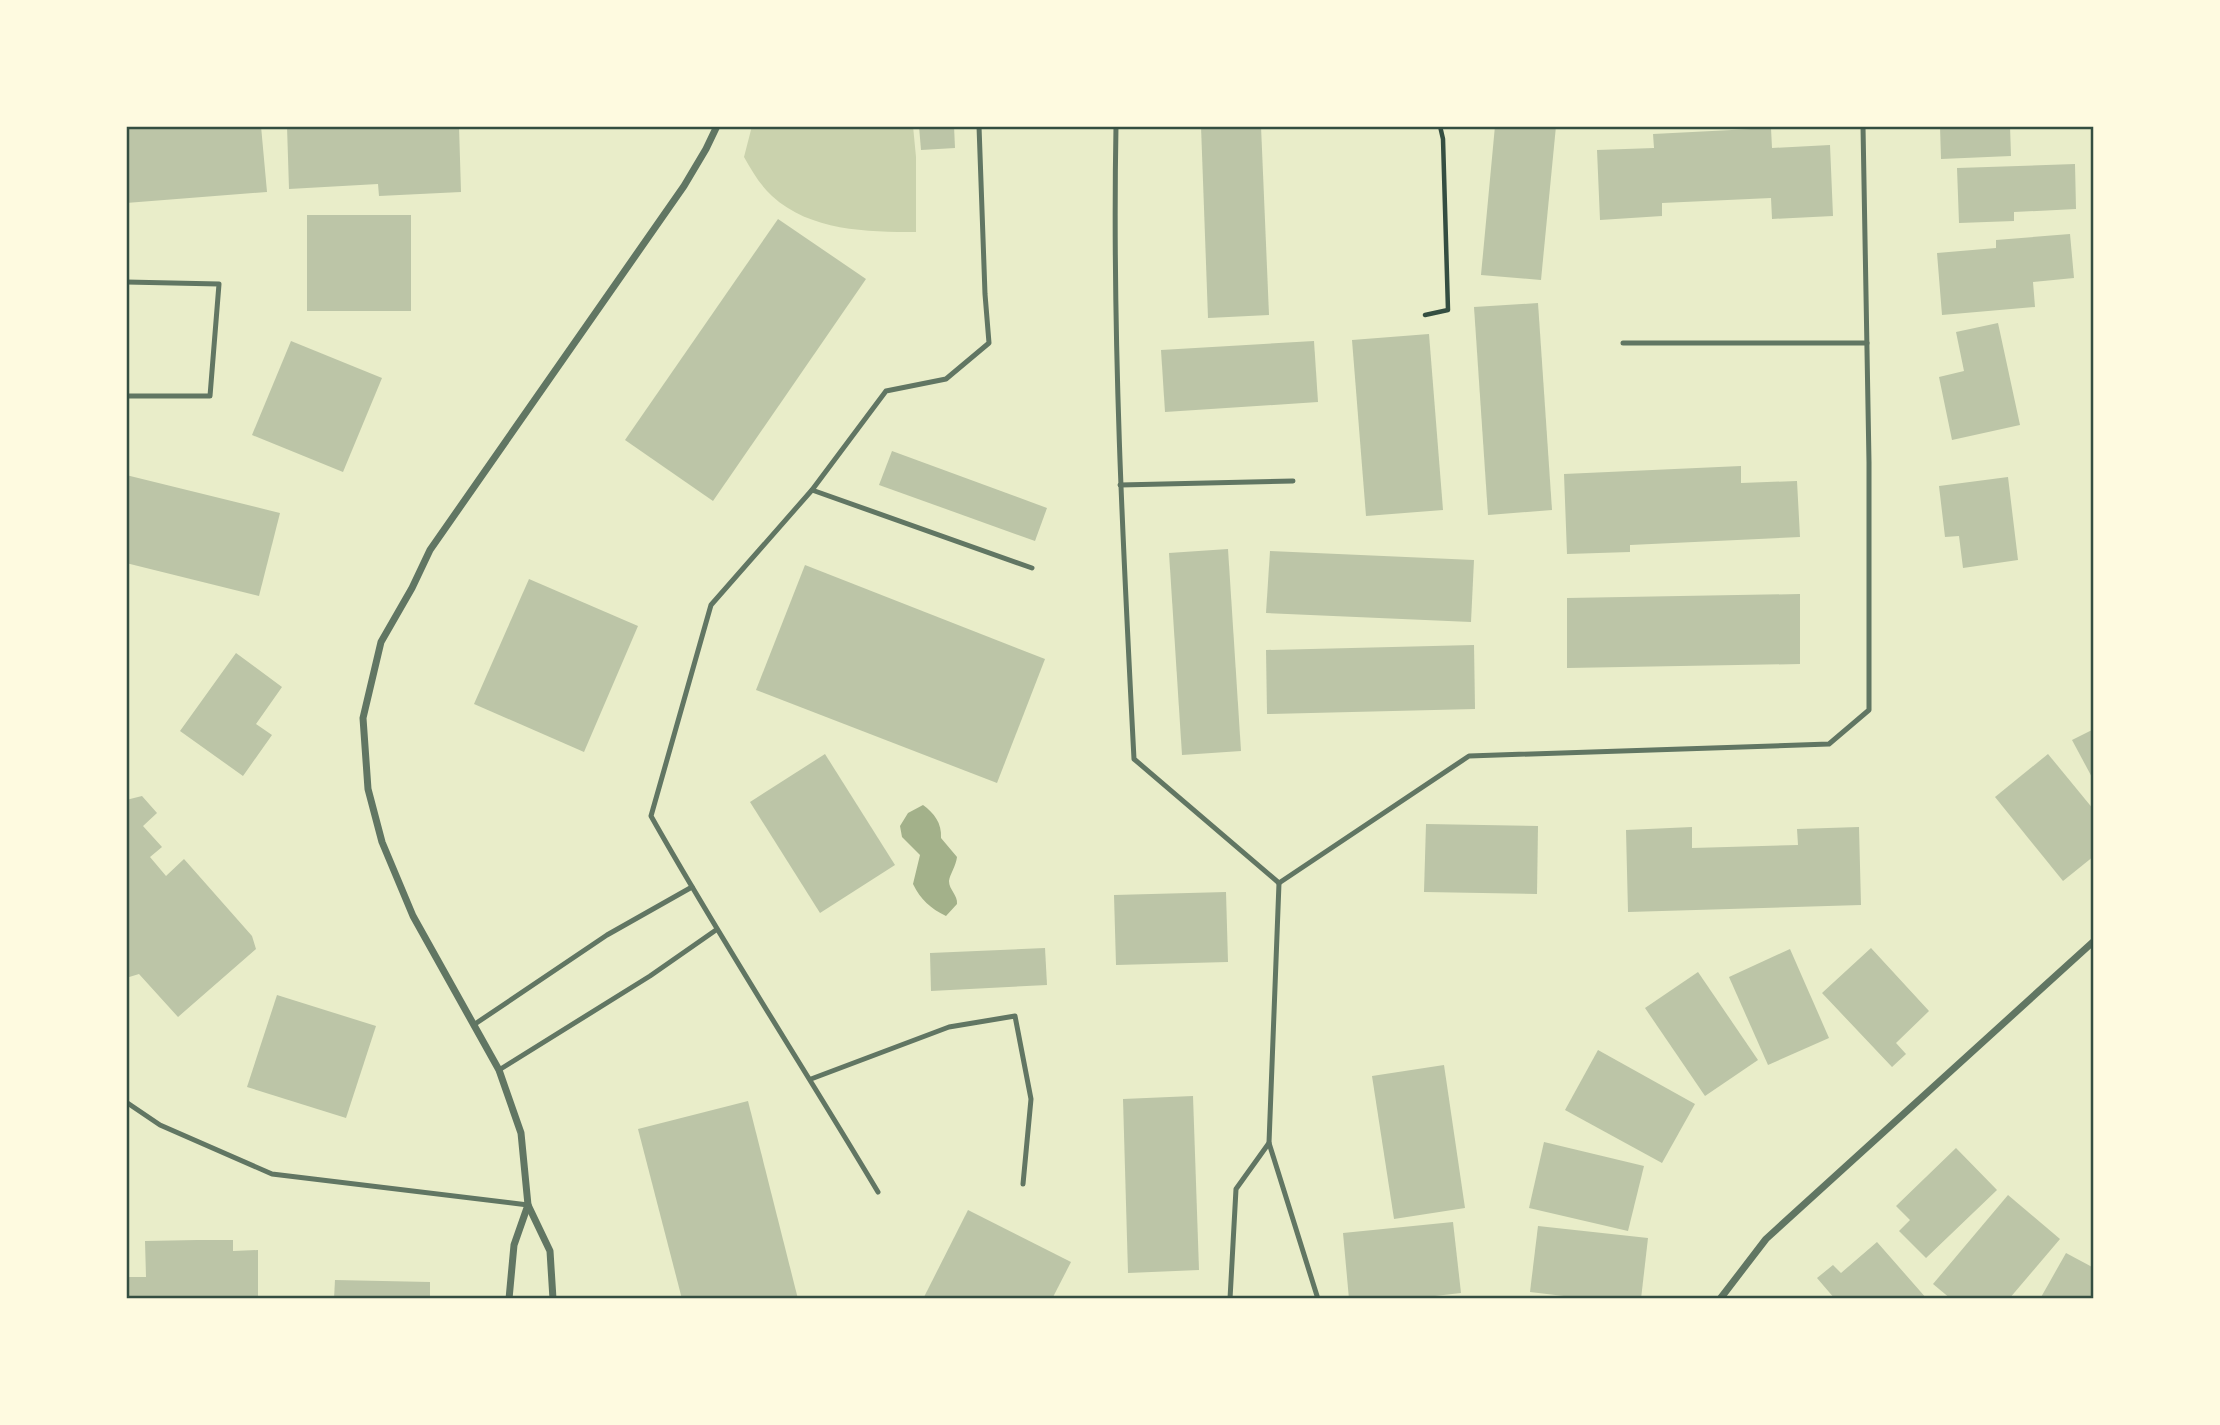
<svg xmlns="http://www.w3.org/2000/svg" width="2220" height="1425" font-family="'Source Sans 3',sans-serif">
<rect width="100%" height="100%" fill="#e9edc9"/>
<path fill="#cad2ad" d="M752,126H913L916,157V232C867,232 810,231 772,196C760,185 752,171 744,157Z"/>
<path fill="#a3b18a" d="M923,805C934,813 942,823 941,838L957,857C956,866 950,874 949,881C949,890 958,895 957,904L946,916C930,908 921,900 913,884L920,855L902,837L900,826L908,813Z"/>
<g fill="#bcc5a7">
<path d="M126,126H261L267,192L126,203Z"/>
<path d="M287,126H459L461,192L379,196L378,184L289,189Z"/>
<path d="M919,126H954L955,148L921,150Z"/>
<path d="M1201,126H1261L1269,315L1208,318Z"/>
<path d="M1495,126H1556L1541,280L1481,275Z"/>
<path d="M1940,126H2010L2011,156L1941,159Z"/>
<path d="M1771,128L1772,148L1830,145L1833,216L1772,219L1771,198L1662,203V216L1600,220L1597,150L1654,148L1653,134Z"/>
<path d="M2075,164L2076,209L2014,212V221L1959,223L1957,168Z"/>
<rect x="307" y="215" width="104" height="96"/>
<path d="M778,219L866,279L713,501L625,440Z"/>
<path d="M2070,234L2074,278L2033,282L2035,307L1942,315L1937,253L1996,248V240Z"/>
<path d="M1538,303L1552,510L1488,515L1474,307Z"/>
<path d="M1998,323L2020,425L1952,440L1939,377L1964,371L1956,332Z"/>
<path d="M1429,334L1443,510L1366,516L1352,340Z"/>
<path d="M291,341L382,378L343,472L252,435Z"/>
<path d="M1314,341L1318,402L1165,412L1161,350Z"/>
<path d="M892,451L1047,508L1035,541L879,485Z"/>
<path d="M1741,466V483L1797,481L1800,537L1630,545V552L1567,554L1564,474Z"/>
<path d="M126,475L280,513L259,596L126,563Z"/>
<path d="M2008,477L2018,560L1963,568L1959,536L1945,537L1939,486Z"/>
<path d="M1228,549L1241,751L1182,755L1169,553Z"/>
<path d="M1270,551L1474,560L1471,622L1266,613Z"/>
<path d="M805,565L1045,659L997,783L756,690Z"/>
<path d="M529,579L638,626L584,752L474,704Z"/>
<path d="M1800,594V664L1567,668V598Z"/>
<path d="M1474,645L1475,709L1267,714L1266,650Z"/>
<path d="M236,653L282,687L256,724L272,735L243,776L180,731Z"/>
<path d="M2094,729V781L2072,740Z"/>
<path d="M825,754L895,865L820,913L750,802Z"/>
<path d="M2048,754L2094,810V856L2063,881L1995,797Z"/>
<path d="M142,796L157,813L143,826L162,847L150,857L166,876L184,859L252,936L256,949L178,1017L139,974L126,978V800Z"/>
<path d="M1426,824L1538,826L1537,894L1424,892Z"/>
<path d="M1692,827V848L1798,845L1797,829L1859,827L1861,905L1628,912L1626,830Z"/>
<path d="M1226,892L1228,962L1116,965L1114,895Z"/>
<path d="M1045,948L1047,985L931,991L930,953Z"/>
<path d="M1871,948L1929,1011L1896,1043L1906,1054L1892,1067L1822,993Z"/>
<path d="M1790,949L1829,1038L1768,1065L1729,977Z"/>
<path d="M1698,972L1758,1060L1705,1096L1645,1008Z"/>
<path d="M277,995L376,1026L346,1118L247,1087Z"/>
<path d="M1598,1050L1695,1104L1662,1163L1565,1110Z"/>
<path d="M1444,1065L1465,1208L1394,1219L1372,1076Z"/>
<path d="M1193,1096L1199,1270L1128,1273L1123,1099Z"/>
<path d="M748,1101L798,1299H682L638,1129Z"/>
<path d="M1544,1142L1644,1166L1628,1231L1529,1208Z"/>
<path d="M1956,1148L1997,1190L1926,1258L1899,1231L1910,1220L1896,1206Z"/>
<path d="M2008,1195L2060,1239L2009,1299H1951L1933,1284Z"/>
<path d="M968,1210L1071,1262L1052,1299H923Z"/>
<path d="M1453,1222L1461,1293L1409,1299H1349L1343,1233Z"/>
<path d="M1538,1226L1648,1238L1641,1299H1589L1530,1292Z"/>
<path d="M197,1240H233V1251L258,1250V1299H126V1277H146L145,1241Z"/>
<path d="M1877,1242L1927,1299H1835L1817,1278L1833,1265L1841,1273Z"/>
<path d="M2066,1253L2094,1268V1299H2040Z"/>
<path d="M335,1280L430,1282V1299H334Z"/>
</g>
<g fill="none" stroke-linecap="round" stroke-linejoin="round">
<path stroke="#344e41" stroke-width="4.5" d="M1425,315L1448,310L1443,139L1440,126"/>
<g stroke="#617663" stroke-width="5">
<path d="M1116,126C1112,337 1123,548 1134,759L1279,883"/>
<path d="M126,282L219,284L210,396H126"/>
<path d="M1623,343H1867"/>
<path d="M1120,485L1293,481"/>
<path d="M812,490L1032,568"/>
<path d="M1279,883L1469,756L1829,744L1869,710V462L1863,126"/>
<path d="M1279,883L1269,1143L1318,1299"/>
<path d="M475,1024L607,935L692,887"/>
<path d="M499,1070L650,976L716,930"/>
<path d="M811,1079L949,1027L1015,1016L1031,1099L1023,1184"/>
<path d="M126,1102L160,1125L272,1174L528,1205"/>
<path d="M878,1192C803,1066 723,944 651,816L711,605L812,490L886,391L946,379L989,343L985,294L979,126"/>
<path d="M1230,1299L1236,1189L1269,1143"/>
</g>
<g stroke="#617663" stroke-width="7">
<path d="M509,1299L514,1245L528,1205"/>
<path d="M553,1299L550,1251L528,1205L521,1133L499,1070L413,916L382,842L368,789L363,718L381,642L412,588L430,550L684,186L706,149L717,126"/>
<path d="M1720,1299L1766,1239L2094,941"/>
</g>
</g>
<rect width="2220" height="1425" fill="none" stroke="#fefae0" stroke-width="256"/>
<rect x="128" y="128" width="1964" height="1169" fill="none" stroke="#344e41" stroke-width="2.5"/>
</svg>
